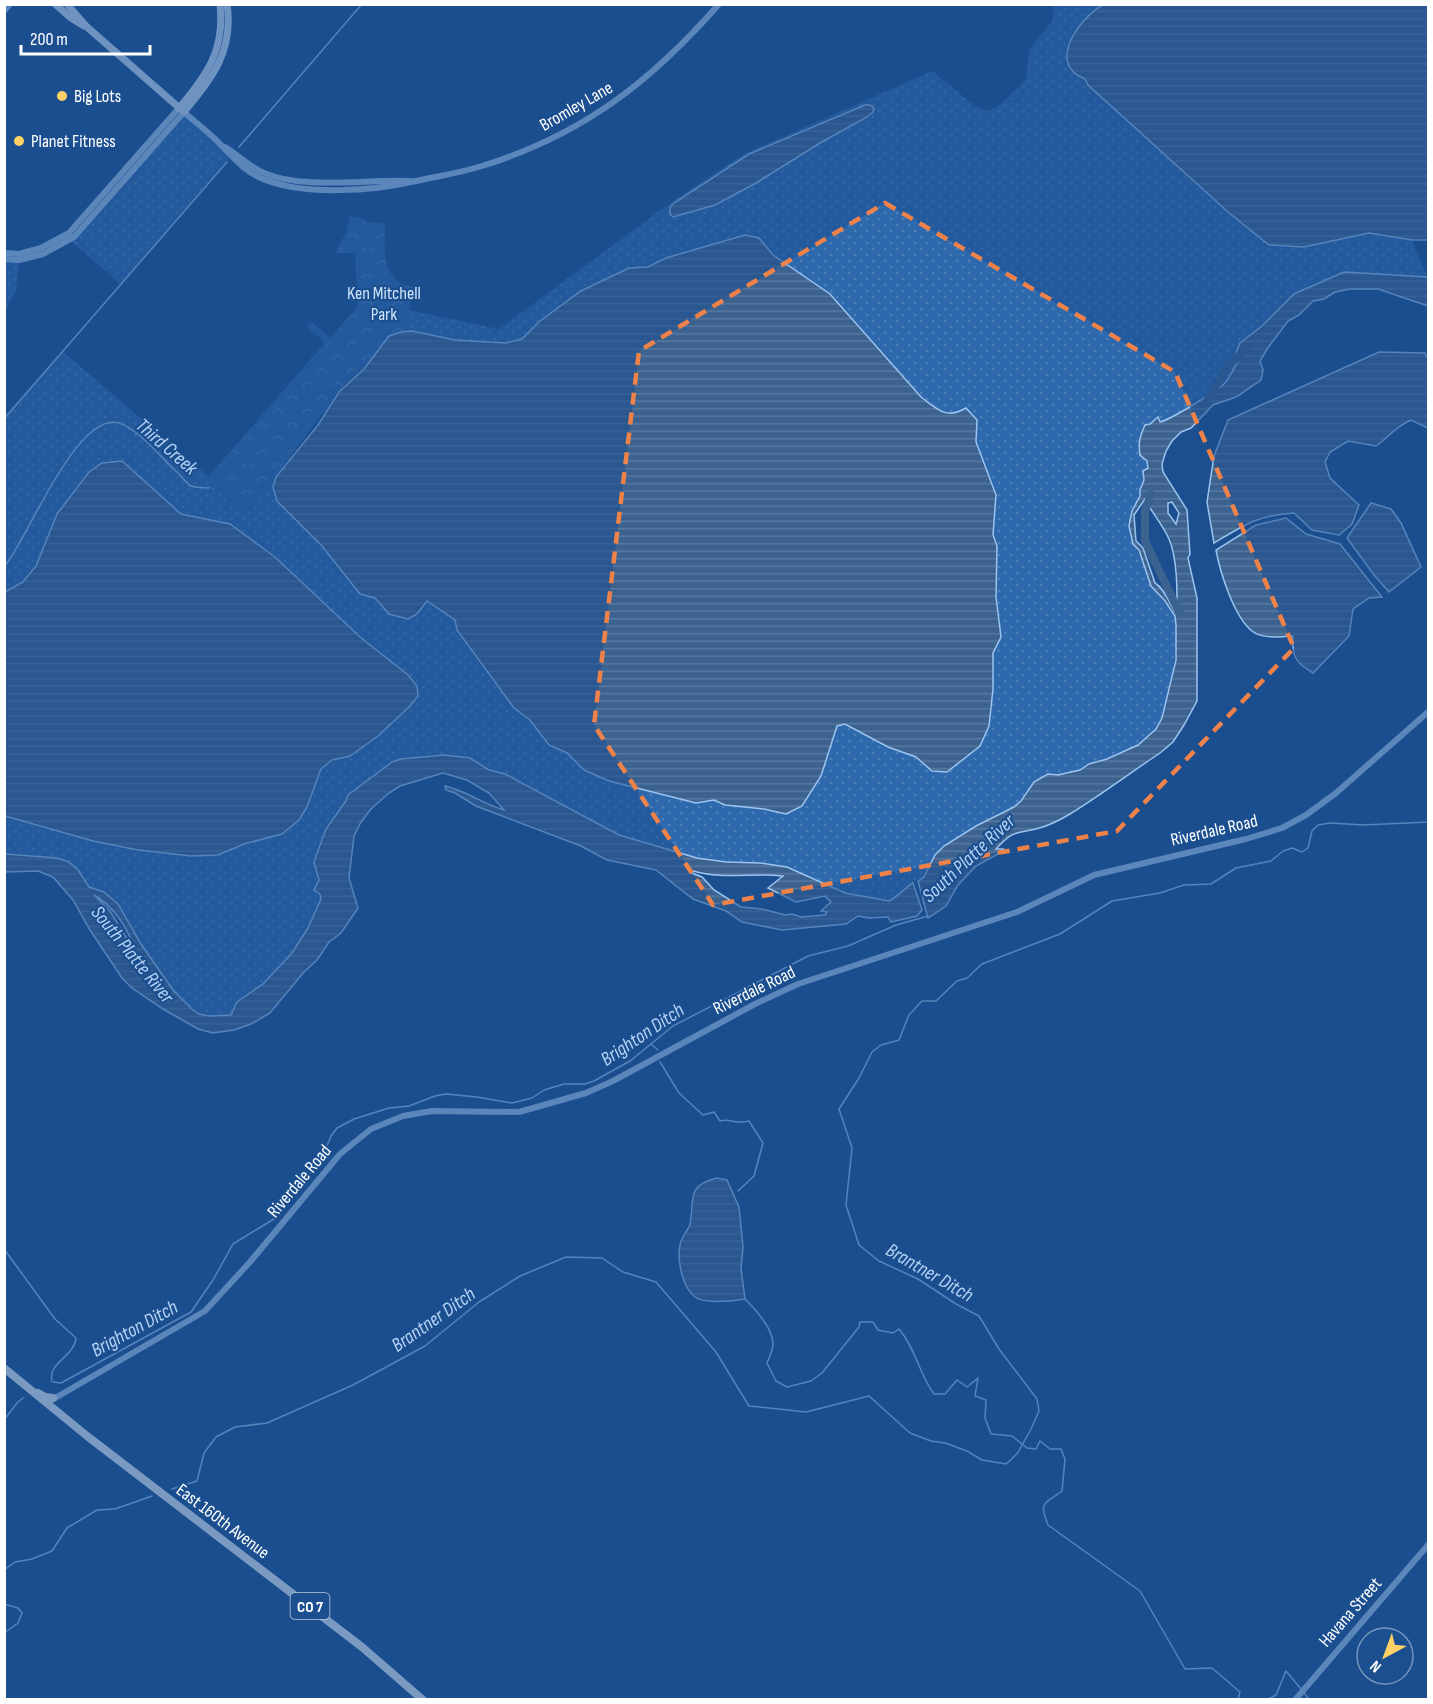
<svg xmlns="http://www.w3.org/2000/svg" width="1433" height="1704" font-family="'Sofia Sans Condensed',sans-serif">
<defs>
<pattern id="grass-dots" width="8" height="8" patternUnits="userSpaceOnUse" patternTransform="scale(1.5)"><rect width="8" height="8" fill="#2e69ad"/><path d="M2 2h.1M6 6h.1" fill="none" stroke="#4d80b9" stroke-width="1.8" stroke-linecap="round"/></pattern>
<pattern id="park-crowns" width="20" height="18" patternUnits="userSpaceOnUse" patternTransform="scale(1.5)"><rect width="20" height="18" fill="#2e69ad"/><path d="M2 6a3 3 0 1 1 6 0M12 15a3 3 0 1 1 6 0" fill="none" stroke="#4d80b9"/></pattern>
<pattern id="water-rules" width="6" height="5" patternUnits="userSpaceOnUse" patternTransform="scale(1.5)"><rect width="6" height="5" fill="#3c6290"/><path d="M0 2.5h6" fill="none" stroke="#597aa1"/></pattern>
</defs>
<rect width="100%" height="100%" fill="#1b4f8f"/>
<g fill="url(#grass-dots)">
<path d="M1054,4L1103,5C1079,18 1045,64 1085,79L1088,85L1228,212L1269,245L1304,247L1369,233L1412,240L1427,277L1344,272L1294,294L1262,326L1240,343L1236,355L1241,352L1243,355C1235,363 1232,375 1225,383C1217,391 1170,420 1160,422L1158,417L1144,456L1147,461L1148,468L1143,471C1145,491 1130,510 1130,528C1130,540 1141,556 1147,569C1149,574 1149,581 1152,586C1158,598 1171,606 1175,619C1181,637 1167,715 1155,730C1138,749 1115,756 1091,763C1087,765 1084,768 1079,770C1069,774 1059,775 1048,774L1026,791L1021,801L1014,807L976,826L944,846L935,855L924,877L903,888L895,899L889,901L845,893L787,867L760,863L726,862L697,858L619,835L558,801L505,774L489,770L470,758L444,755L401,759L392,762L348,795L346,801L326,829L314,862L319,880L317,886L321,899L308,928L292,953L263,984L237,1002L231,1015L209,1016L199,1014L193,1010L173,990L141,944L126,916L97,890L89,887L78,870L69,863L57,858L5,854V816L45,828L233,850L244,844L282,834L299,820L307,807L321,769L409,707L418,696L417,686L407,675L360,637L275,557L230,524L181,515L159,497L138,475L89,472L57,514L36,566L23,582L5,592V415L62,351L243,506L262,491L264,485H268L276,477L273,487L360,594L375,598L389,614H417L427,601L455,620L514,708L530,720L549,745L567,753L584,770L696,803L714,800L725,805L764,809L786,814L821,776L836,726L844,724L888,747L916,757L932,771H947L980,746L989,726L993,689V653L1001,637L996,597L997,546L993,535L996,495L976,442V420L957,413L950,414L939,410L921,397L869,341L795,272L773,255L759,238L745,235L666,258L648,267L629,268L581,292L540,321L522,339L506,343L455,340L412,331H406L409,310L499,329L677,198L744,154L932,71L975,106L986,111L999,106L1026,79L1029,50L1052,22Z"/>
<path d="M184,112L231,156L120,284L70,240Z"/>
<path d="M5,259L19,260L16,290L5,312Z"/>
</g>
<path fill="url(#park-crowns)" d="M350,216L360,218L368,222L385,223C385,250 379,280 413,287L406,331L389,336L371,360L337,392L331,402L269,485H264L262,488L264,493L243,507L208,477L325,343L307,326L311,321L330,338L358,306L355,253H335L346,233Z"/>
<path fill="#2e69ad" d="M381,321L390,328L378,341L370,334Z"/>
<g fill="url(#water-rules)" stroke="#9cc4f0" stroke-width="1.5" fill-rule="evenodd">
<path d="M1103,5H1428V240H1412L1369,233L1304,247L1269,245L1228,212L1088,85L1085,79C1046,64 1079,18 1103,5Z"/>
<path d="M865,105H870L874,108L873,112L867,117L820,143L756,183L715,205L673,217L670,214V207L674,203L749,154Z"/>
<path d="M745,235L759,238L773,255L830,294L921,397C937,409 946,420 966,408L977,420L976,442L996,495L993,535L997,546L996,597L1001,637L993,653V689L989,726L980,746L947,772L932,771L916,757L888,747L845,724L837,726L821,776L802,806L786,814L764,809L725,805L714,800L696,803L609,781L584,770L567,753L549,745L530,720L514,708L457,630L455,620L427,601L417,614L408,619L389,614L375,598L360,594L322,546L277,501L273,487L276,477L318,425L339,392L364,369L389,336L401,332L412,331L455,340L506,343L522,339L540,321L581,291L629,268L648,267L666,258Z"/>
<path d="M1344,272L1427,277L1428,278V306L1378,289H1350L1335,292L1324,299L1313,301L1299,315L1288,321L1267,349L1260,361L1263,370L1261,380L1236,397L1213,405L1191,428L1181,432L1172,441L1166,451L1162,464L1163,472L1187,510L1190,554L1188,558L1197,598V701L1184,725L1173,742L1160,753C1130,773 1101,795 1070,814C1060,820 1048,826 1036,829C1015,834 1013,830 996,849H1003L998,854L976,866L958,885L946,906L928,918L918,881L924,877L935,855L944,846L976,826L1014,807L1021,801L1034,782L1048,774L1058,775L1080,770L1089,764L1107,759L1138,745L1156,729L1162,718L1176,660V625L1175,616L1165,601L1151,586L1139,550L1133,544L1129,526L1132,511L1140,496V490L1144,480L1143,471L1148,468L1147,461L1140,455C1138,443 1140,436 1145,425L1150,424L1158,417L1160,422C1170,420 1217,391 1225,383C1232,375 1235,363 1243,355L1241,352L1235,355L1240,343L1262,326L1294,294ZM1145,499C1152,513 1163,525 1169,539C1177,557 1178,593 1176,613C1169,603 1165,589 1155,583L1143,548L1136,541L1134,515ZM1172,502L1179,513L1176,524L1168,513V503Z"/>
<path d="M1379,352L1425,353L1428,359V428L1411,420C1395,427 1390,436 1376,446L1348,441L1330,452L1325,462L1330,478L1359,505L1352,524L1339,535L1312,530L1294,513C1258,515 1244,525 1214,543L1207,502L1214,456L1228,420Z"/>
<path d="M122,461L181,514L230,524L275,557L360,637L408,675L417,686L418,696L409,707L378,736L350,756L332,760L321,769L307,807L299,820L282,834L244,844L218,855L191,856L138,850L93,841L5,816V592L23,582L36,566L57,514L89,472L102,463Z"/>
<path d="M1371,503L1391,509L1401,523L1421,567L1389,592L1374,575L1347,538Z"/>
<path d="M1286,518L1306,534L1340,544L1382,597L1369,598L1353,609L1349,636L1313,673C1295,662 1292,657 1293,636C1281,637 1261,639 1252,631C1234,617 1220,572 1216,550L1256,525Z"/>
<path d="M444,755L470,758L489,770L505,774L619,835L697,858L726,862L760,863L787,867L845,893L889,901C898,897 904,888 913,883L922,910L917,916L891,922L888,917L869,918L858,916L846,924L782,930L742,922L726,911L693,899L656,870L607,860L581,846L476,806L455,793L446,790L445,786C466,791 484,804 504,810L489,793L467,780L443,773L400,786L389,793L371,809L361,822L354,836L349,878L358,908L341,933L329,942L317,960L303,973L270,1013L251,1024L234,1030L213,1033L198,1029L163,1009L132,988L122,978L90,930L73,900L53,877L38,871L5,872V854L57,858L69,862L78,870L89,887L104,892L118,904L141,944L173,990L193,1010L199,1014L209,1016L231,1015L237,1002L263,984L292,953L308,928L321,899L320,894L314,890L319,880L314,862L319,848L326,829L346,801L348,795L392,762L401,759ZM693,871C723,880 753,872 783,876L768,888L796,902L825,896L831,902L821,911L827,912L825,915L801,917L792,914L785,915L762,909L741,907L714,890L702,877L692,873ZM94,895C113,906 125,924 133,944L127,939L110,911Z"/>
<path d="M717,1178L727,1180L739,1207L743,1247L741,1269L745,1299C734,1301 704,1304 695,1297C682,1287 677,1260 680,1245C681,1237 688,1231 690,1224C695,1200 685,1186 717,1178Z"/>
</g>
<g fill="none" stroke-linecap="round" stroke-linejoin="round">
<g stroke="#9cc4f0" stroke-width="1.5">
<path d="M239,147L362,4"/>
<path d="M4,419L227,162"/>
<path d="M4,567C27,541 76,411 119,423C140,430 162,459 178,473C182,477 186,483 191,486C196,488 204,487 209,488"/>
<path d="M651,1044L658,1050"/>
<path d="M660,1062L679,1093L703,1115L714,1112L720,1121C732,1118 734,1125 749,1121L763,1143L754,1176L738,1191"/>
<path d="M4,1249L55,1319L76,1338C75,1356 47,1363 52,1381"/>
<path d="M745,1299C755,1309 773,1329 773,1344C773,1350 769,1358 767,1363L776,1381L787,1387L811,1381L822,1373L859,1327L860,1322H873L878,1330L893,1333L899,1329C916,1349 919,1374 934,1394H945L957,1380L967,1387L978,1378L975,1396L986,1400L985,1418L991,1434L1012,1436L1027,1448L1036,1449L1040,1441L1050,1449H1061L1065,1459L1062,1491C1043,1505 1039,1502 1048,1525L1140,1591L1185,1669L1212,1668L1240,1692L1238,1700"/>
<path d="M53,1382L61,1383L191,1312L213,1280L233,1244L274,1219L286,1205L294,1188L319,1165L331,1136L337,1128L354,1119L389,1108L409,1106L435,1096L446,1094L477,1097L512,1103L532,1098L544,1090L564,1084H585L594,1081L630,1061L673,1026L808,956L848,946L896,925L928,916"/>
<path d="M4,1420L17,1403L23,1398"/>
<path d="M172,1489L197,1481L204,1453L216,1437L235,1427L267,1423L353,1385L425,1346L479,1302L520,1276L566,1257L602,1258L623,1272L656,1282L716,1352L749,1406L806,1412L869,1396L910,1433L931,1441L945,1443L967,1451L982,1460L1006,1464L1017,1454L1031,1429L1039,1411L1037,1399L999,1349L979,1316L956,1304L918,1279L879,1261L859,1245L846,1205L852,1148L839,1109L859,1078L872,1052L881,1045L899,1040L909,1015L922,1001H936L957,981L967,978L982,964L1060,934L1112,901L1160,893L1184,885L1211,884L1236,868L1271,861L1283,851L1292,848L1302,852L1308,848L1312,831L1318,825L1330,823L1364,825L1428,822"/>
<path d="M4,1570L15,1562L32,1559L52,1551L67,1528L97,1510L115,1509L152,1496"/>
<path d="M4,1604L18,1608L22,1613L18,1623L4,1633"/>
<path d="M1304,1693L1310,1700"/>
<path d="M1267,1700L1276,1695L1286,1671L1301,1689"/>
</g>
<g stroke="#3c6290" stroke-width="8">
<path d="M1207,401L1228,366L1248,347"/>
<path d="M1151,494L1145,511V541L1180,614"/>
</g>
<g stroke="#a9c9ee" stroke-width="6">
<path d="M4,11L10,4"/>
<path d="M225,147C238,155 250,167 264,173C303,190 368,179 410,181"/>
<path d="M4,253L19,254L41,248L69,233L179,108"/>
<path d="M4,259L19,260L43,254L74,237L184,112C196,123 210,133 221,145C235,159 244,171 263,179C304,196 373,191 416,181C438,176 460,173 482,166C582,135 651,82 719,4"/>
<path d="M50,1401L205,1311L250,1262L340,1154L371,1129L403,1116L432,1111L519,1112L586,1093L613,1081L755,1004L798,984L1017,912L1094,875L1246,839L1282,828L1306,815L1336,793L1428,712"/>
<path d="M1295,1700L1428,1545"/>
</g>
<g stroke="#d6e6fa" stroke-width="7">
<path d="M55,4L71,18L84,26"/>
<path d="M67,4L87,27L184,112C212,79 234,51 227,4"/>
<path d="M179,108C207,75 225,50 220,4"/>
</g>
<g stroke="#f0f6ff" stroke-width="8">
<path d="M4,1368L87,1436L362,1647L423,1700"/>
<path d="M38,1393L45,1397L53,1398"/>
</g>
</g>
<path d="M0 0H1433V1704H0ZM885,203L1175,372L1294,648L1117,831L713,905L594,725L639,351Z" fill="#1b4f8f" fill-opacity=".55" fill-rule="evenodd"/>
<path fill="none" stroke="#ee8249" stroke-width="4.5" stroke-dasharray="12 8" stroke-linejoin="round" d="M885,203L1175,372L1294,648L1117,831L713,905L594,725L639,351Z"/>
<g fill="#ffd166" stroke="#1b4f8f" stroke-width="2">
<circle cx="62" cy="96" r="6"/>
<circle cx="19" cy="141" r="6"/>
</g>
<g text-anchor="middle" stroke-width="4.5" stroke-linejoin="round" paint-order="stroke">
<rect fill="#1b4f8f" stroke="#bbcadd" stroke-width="1.5" x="290.5" y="1593" width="39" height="26" rx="4.5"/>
<g font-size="16" font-weight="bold" fill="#fff">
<text x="310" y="1612">CO 7</text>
</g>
<g font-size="18" fill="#fff" stroke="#1b4f8f" text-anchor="start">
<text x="74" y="102">Big Lots</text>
<text x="31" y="147">Planet Fitness</text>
</g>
<g font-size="18" fill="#fff" stroke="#1b4f8f">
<text transform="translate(576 106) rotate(-30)" y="6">Bromley Lane</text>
<text transform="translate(1214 830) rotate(-13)" y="6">Riverdale Road</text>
<text transform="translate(754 990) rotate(-26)" y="6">Riverdale Road</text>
<text transform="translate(299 1181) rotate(-50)" y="6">Riverdale Road</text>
<text transform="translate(223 1521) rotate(37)" y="6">East 160th Avenue</text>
<text transform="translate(1350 1612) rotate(-49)" y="6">Havana Street</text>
</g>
<g font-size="18" fill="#cfe3fa" stroke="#1b4f8f">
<text x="384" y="299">Ken Mitchell<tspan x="384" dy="21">Park</tspan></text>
</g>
<g font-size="20" font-style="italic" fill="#b5d3f5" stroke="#1b4f8f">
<text transform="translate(167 446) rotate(41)" y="7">Third Creek</text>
<text transform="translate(968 858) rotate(-43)" y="7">South Platte River</text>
<text transform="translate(133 954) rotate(51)" y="7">South Platte River</text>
<text transform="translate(642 1034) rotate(-34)" y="7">Brighton Ditch</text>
<text transform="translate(930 1272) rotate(30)" y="7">Brantner Ditch</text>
<text transform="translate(433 1319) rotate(-35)" y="7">Brantner Ditch</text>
<text transform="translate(134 1328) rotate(-29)" y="7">Brighton Ditch</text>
</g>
</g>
<rect width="1433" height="1704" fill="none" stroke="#ffffff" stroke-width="12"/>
<g transform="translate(1385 1656) rotate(221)"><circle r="28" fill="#1b4f8f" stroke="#7695bc" stroke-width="1.5"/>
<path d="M0-4.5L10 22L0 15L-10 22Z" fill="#ffd166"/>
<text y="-9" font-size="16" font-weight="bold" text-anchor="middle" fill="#ffffff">N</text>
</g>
<path d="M21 45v9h129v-9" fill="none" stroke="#ffffff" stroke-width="3"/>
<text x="30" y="45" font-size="18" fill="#ffffff" stroke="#1b4f8f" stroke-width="4.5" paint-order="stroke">200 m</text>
</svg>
